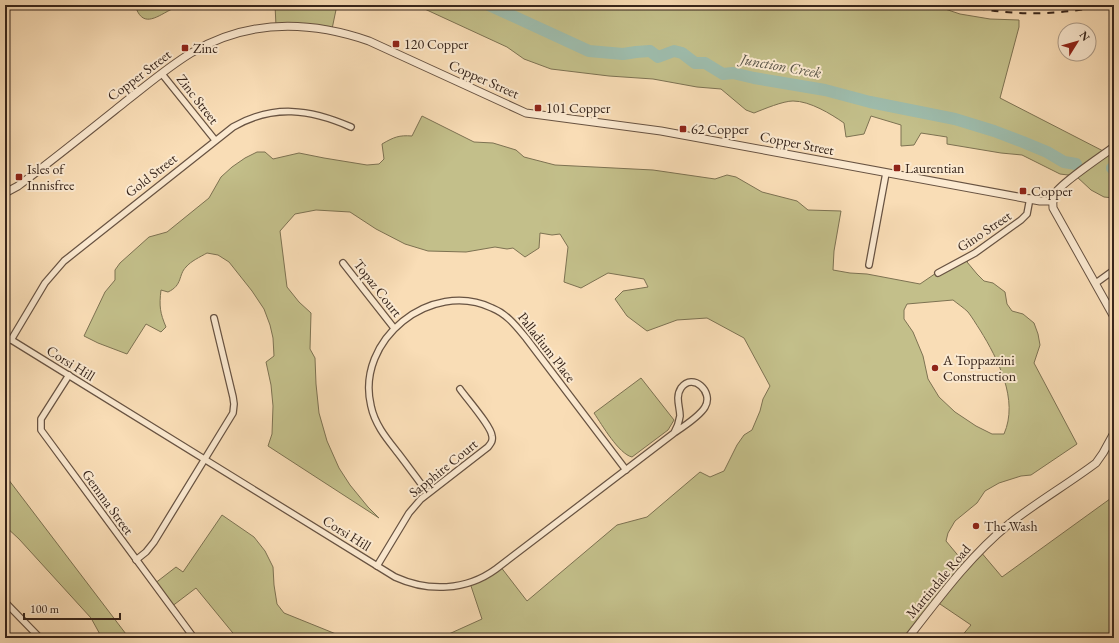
<svg xmlns="http://www.w3.org/2000/svg" width="1119" height="643" font-family="'EB Garamond',serif">
<rect width="100%" height="100%" fill="#f9ddb6"/>
<filter id="stains"><feTurbulence type="fractalNoise" baseFrequency=".005" numOctaves="4"/><feColorMatrix values="0 0 0 0 .2 0 0 0 0 .09 0 0 0 0 .02 0 0 0 .5 -.17"/></filter>
<radialGradient id="worn" r=".72"><stop offset=".6" stop-color="#630" stop-opacity="0"/><stop offset="1" stop-color="#630" stop-opacity=".3"/></radialGradient>
<g fill="#c3bf8a" stroke="#7d7252" fill-rule="evenodd">
<path d="M135,5H185C180,7 174,8 170,10C155,18 142,28 135,5Z"/>
<path d="M275,5H337L332,29L276,26Z"/>
<path d="M416,5H933L960,14L990,19L1019,20V27L1000,98L1107,153L1114,148V198L1104,197L1091,190L1076,176L1060,174L1022,155L1001,153L947,144V137L921,133L914,145L901,146V125L871,116L864,134L846,137L844,123C831,114 810,101 793,101C783,101 764,109 754,113L746,110L721,89L697,87L653,79L609,76L551,69L524,59L507,47Z"/>
<path d="M422,116L474,142L493,143L516,150L524,157L555,165L653,170L715,179L727,175L736,177L762,192L797,201L808,210L841,211L834,251L833,270L850,273L867,274L920,284L942,269L975,253L967,262L977,274L984,281L993,283L1005,292L1007,304L1012,311L1023,314L1034,323L1038,334L1040,345L1034,363L1077,444L1031,475L1021,476L999,483L985,491L977,503L955,521L948,533L946,541L966,565L980,551L1002,577L1114,496V638H960L971,625L937,602L909,638H440L482,619L470,583L500,566L527,601L617,525L647,517L700,472L710,477L724,471L737,445L744,435L752,430L760,411L763,399L770,386L744,338L707,318L677,320L647,331L627,316L615,299L623,291L648,287L644,279L608,273L581,288L564,282L568,247L560,234L552,235L540,233L539,248L525,257L513,248L507,249L495,247L466,252L428,251L405,244L376,229L350,212L316,210L295,214L280,231L287,287L299,302L311,313L310,349L315,358L316,384L319,413L327,441L339,468L350,485L368,507L379,518L268,446L272,434L273,406L271,385L266,362L274,356L273,338L270,325L264,309L252,291L229,262L218,255L207,253C200,257 191,261 186,267C178,275 183,285 168,292L161,290C159,306 160,313 166,327L161,332L146,324L127,354L98,343L84,336L105,292L115,280V270L120,263L149,237L167,232L209,198L221,177L232,167L245,158L257,152H265L273,159L299,153L324,158L367,165L379,164L384,159L382,144C394,137 399,135 412,136ZM953,300C958,304 964,308 968,312C972,317 976,324 980,330C998,359 1019,400 1004,434H992L976,426L955,412L939,397L928,379L923,356L913,332L904,319V310L907,304Z"/>
<path d="M641,378L674,420L668,430L632,457C619,454 602,425 594,413Z"/>
<path d="M5,475L129,638H102L91,618L19,539L5,526Z"/>
<path d="M222,515L254,537L265,551L273,567L274,585L277,604L284,613L336,634L356,638H237L196,588L171,607L154,584L176,567L183,572Z"/>
</g>
<g fill="none" stroke-linecap="round" stroke-linejoin="round">
<g stroke="#9ebcac" stroke-width="12">
<path d="M489,5L589,51L623,54L636,52L650,51L658,57L674,51L682,53L695,63H705L723,74L733,73L754,78L825,90L870,102L955,119L994,131L1023,142L1047,152L1064,162L1076,164"/>
<path d="M1112,168L1114,167"/>
</g>
<g stroke="#685342" stroke-width="8">
<g id="minor">
<path d="M162,74L215,140"/>
<path d="M343,263L394,328"/>
<path d="M869,265L886,173"/>
<path d="M938,273L975,253L1021,220L1027,214L1030,198"/>
<path d="M1096,283L1114,270"/>
<path d="M5,336L395,577C428,592 466,591 496,569L674,433C683,427 700,416 705,407C714,392 693,372 681,388C675,397 680,407 680,416C679,422 677,428 674,433"/>
<path d="M11,340L45,283L64,261L233,127C273,104 310,109 351,127"/>
<path d="M69,375L41,419V430L194,638"/>
<path d="M427,492C418,480 408,466 398,453C387,439 375,425 371,406C355,340 431,279 492,308C507,314 516,326 526,338L626,470"/>
<path d="M136,560L146,552L154,542L233,413L234,404L233,397L214,318"/>
<path d="M377,566L409,513L421,499L488,447C491,443 493,441 492,436C491,426 467,399 460,389"/>
<path d="M5,602L40,638"/>
</g>
</g>
<g stroke="#685342" stroke-width="9">
<g id="tertiary">
<path d="M1114,147C1103,155 1058,185 1054,195C1052,199 1053,204 1053,208L1114,317"/>
<path d="M5,193L18,186C54,159 90,130 125,102C147,85 168,67 191,53C248,19 308,20 369,41L526,113L661,131L1040,201H1053"/>
<path d="M908,638C940,597 969,557 1009,524C1037,502 1068,484 1096,463L1103,453L1114,433"/>
</g>
</g>
<use href="#minor" stroke="#fbe9d0" stroke-width="5.5"/>
<use href="#tertiary" stroke="#fbe9d0" stroke-width="7"/>
<path stroke="#37251b" stroke-width="2" stroke-dasharray="7 7" stroke-linecap="butt" d="M964,5C1011,17 1060,15 1107,5"/>
</g>
<g fill="#8f2418" stroke="#fbe9d0" stroke-width="1.5">
<rect x="392" y="40" width="8" height="8" rx="2"/>
<rect x="181" y="44" width="8" height="8" rx="2"/>
<rect x="534" y="104" width="8" height="8" rx="2"/>
<rect x="679" y="125" width="8" height="8" rx="2"/>
<rect x="893" y="164" width="8" height="8" rx="2"/>
<rect x="15" y="173" width="8" height="8" rx="2"/>
<rect x="1019" y="187" width="8" height="8" rx="2"/>
<circle cx="935" cy="368" r="4"/>
<circle cx="976" cy="526" r="4"/>
</g>
<g text-anchor="middle" stroke-width="4" stroke-linejoin="round" paint-order="stroke">
<g font-size="14" fill="#37251b" stroke="#fbe9d0" text-anchor="start">
<text x="404" y="49">120 Copper</text>
<text x="193" y="53">Zinc</text>
<text x="546" y="113">101 Copper</text>
<text x="691" y="134">62 Copper</text>
<text x="905" y="173">Laurentian</text>
<text x="27" y="174">Isles of<tspan x="27" dy="16">Innisfree</tspan></text>
<text x="1031" y="196">Copper</text>
<text x="943" y="365">A Toppazzini<tspan x="943" dy="16">Construction</tspan></text>
<text x="984" y="531">The Wash</text>
</g>
<g font-size="14" fill="#37251b" stroke="#fbe9d0">
<text transform="translate(139 75) rotate(-37)" y="5">Copper Street</text>
<text transform="translate(484 79) rotate(24)" y="5">Copper Street</text>
<text transform="translate(198 99) rotate(52)" y="5">Zinc Street</text>
<text transform="translate(797 143) rotate(11)" y="5">Copper Street</text>
<text transform="translate(151 175) rotate(-38)" y="5">Gold Street</text>
<text transform="translate(984 231) rotate(-34)" y="5">Gino Street</text>
<text transform="translate(378 288) rotate(52)" y="5">Topaz Court</text>
<text transform="translate(547 347) rotate(52)" y="5">Palladium Place</text>
<text transform="translate(71 363) rotate(32)" y="5">Corsi Hill</text>
<text transform="translate(443 468) rotate(-39)" y="5">Sapphire Court</text>
<text transform="translate(108 502) rotate(54)" y="5">Gemma Street</text>
<text transform="translate(347 533) rotate(32)" y="5">Corsi Hill</text>
<text transform="translate(938 581) rotate(-50)" y="5">Martindale Road</text>
</g>
<g font-size="15" font-style="italic" fill="#565246" stroke="#fbe9d0">
<text transform="translate(781 66) rotate(10)" y="5">Junction Creek</text>
</g>
</g>
<rect width="1119" height="643" fill="none" stroke="#f9ddb6" stroke-width="20"/>
<rect x="6" y="6" width="1107" height="631" fill="none" stroke="#37251b" stroke-width="2"/>
<rect x="10" y="10" width="1099" height="623" fill="none" stroke="#37251b"/>
<g transform="translate(1077 42) rotate(53)"><circle r="19" fill="#fbe9d0" stroke="#ad9b88"/>
<path d="M0-3L7 15L0 10L-7 15Z" fill="#8f2418"/>
<text y="-6" font-size="11" font-weight="bold" text-anchor="middle" fill="#37251b">N</text>
</g>
<path d="M24 613v6h96v-6" fill="none" stroke="#37251b" stroke-width="2"/>
<text x="30" y="613" font-size="12" fill="#37251b" stroke="#fbe9d0" stroke-width="3" paint-order="stroke">100 m</text>
<rect width="100%" height="100%" filter="url(#stains)"/>
<rect width="100%" height="100%" fill="url(#worn)"/>
</svg>
